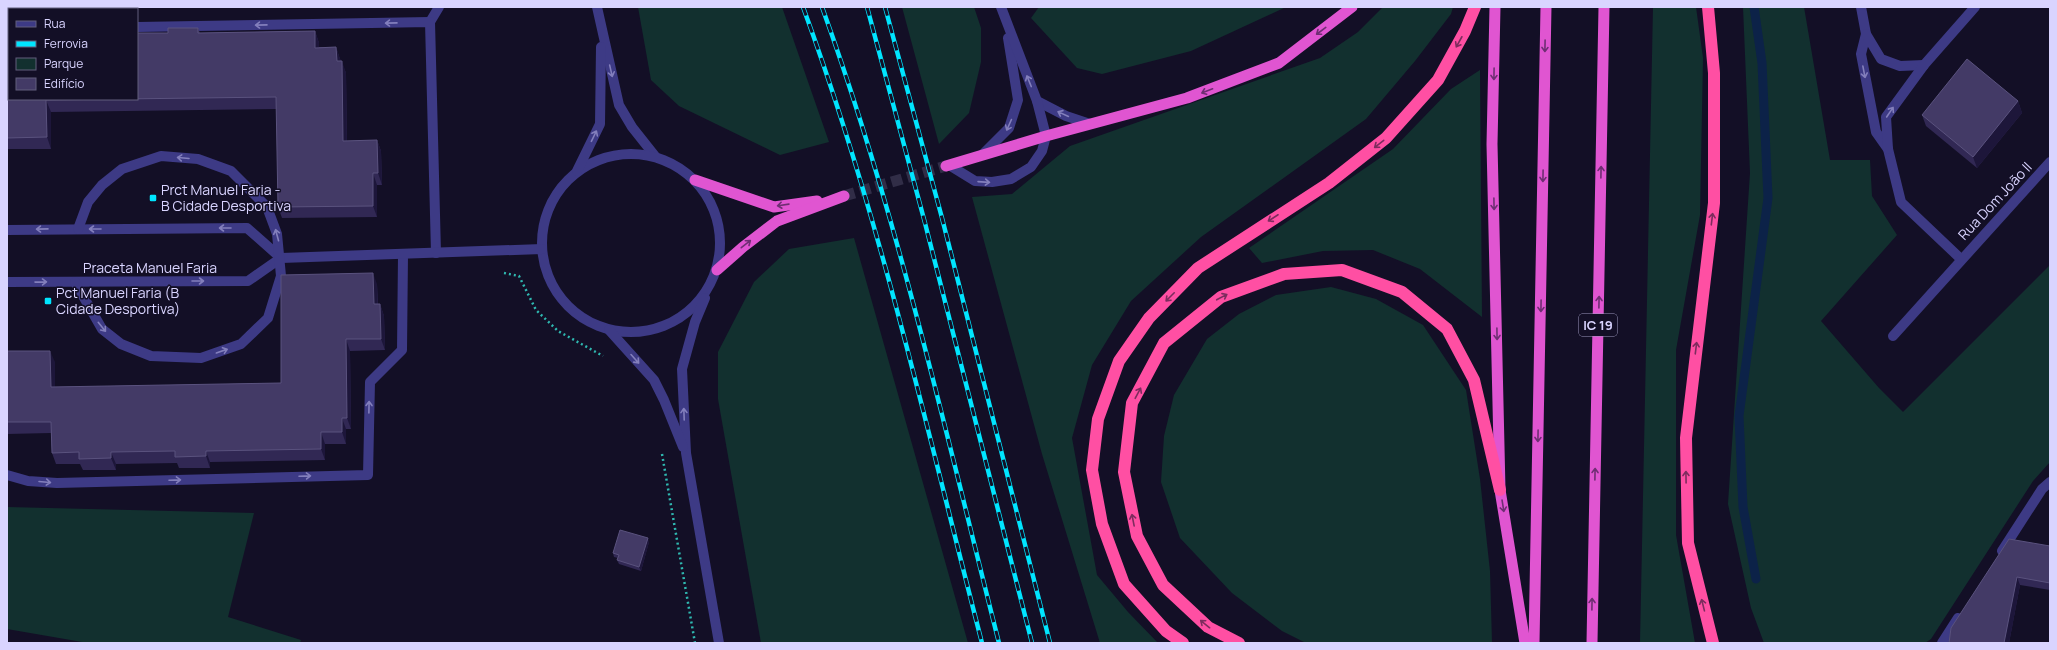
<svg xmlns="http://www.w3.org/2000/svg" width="2057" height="650" font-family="Manrope,sans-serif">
<rect width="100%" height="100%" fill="#130f26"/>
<g fill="#12302f">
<path d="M638,7H782L829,142L780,155L679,106L651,80Z"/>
<path d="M902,7H974L981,28V62L969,113L939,144Z"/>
<path d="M1039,7H1286L1191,51L1102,74L1077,68L1031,18Z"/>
<path d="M1383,7H1453L1451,14L1415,61L1366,119L1201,237L1131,301L1092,365L1072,438L1097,575L1128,612L1158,643H1100L1042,454L972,197L1012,194L1070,146L1320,58L1358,32Z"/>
<path d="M1653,7H1696L1703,58L1700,215L1676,350V535L1695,643H1640Z"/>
<path d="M1743,7H1804L1830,160H1870L1872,196L1897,235L1821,321L1879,388L1903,412L2050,265V462L2033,481L1931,639L1925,643H1764L1751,608L1728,504L1750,173Z"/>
<path d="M1480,70L1482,317L1420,269L1373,250L1323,251L1262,263L1249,248L1393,149L1451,89Z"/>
<path d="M854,238L968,643H761L718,399V352L754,282L789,249Z"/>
<path d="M1331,287L1376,299L1423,325L1466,390L1480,479L1490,571L1492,643H1306L1282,631L1232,593L1180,538L1161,482L1164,436L1174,395L1207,339L1239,314L1276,295Z"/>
<path d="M7,507L254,513L228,617L301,640L300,643H88L7,629Z"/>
</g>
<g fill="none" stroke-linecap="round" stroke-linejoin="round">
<path stroke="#0c2248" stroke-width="9" d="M1754,7L1762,63L1768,198L1739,416L1743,507L1756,579"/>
<path stroke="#312d47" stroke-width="11" stroke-dasharray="11 5.5" stroke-linecap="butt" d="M844,196L946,166"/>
<g stroke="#2fb8b0" stroke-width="2.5" stroke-dasharray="2 3" stroke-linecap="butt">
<path d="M504,273L519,276L536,310L558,331L603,356"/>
<path d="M662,454L695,643"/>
</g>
<g stroke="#3d3a85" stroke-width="10">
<path d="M430,22L439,7"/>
<path d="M1037,101L1066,116L1090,124"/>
<path d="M982,155L1009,128L1018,100L1008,38"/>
<path d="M949,165L975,181L992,182L1011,179L1031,167L1042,151L1046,136L1037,101L1001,7"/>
<path d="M2002,551L2042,489L2050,482"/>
<path d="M1942,643L1958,618"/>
</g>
<g stroke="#3d3a85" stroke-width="10">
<path d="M1861,7L1866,34L1861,54L1876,132L1888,149L1901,202L1961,259"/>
<path d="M137,27L430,22L436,253"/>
<path d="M1866,34L1881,59L1900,66L1924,65"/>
<path d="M7,48L9,47"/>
<path d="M1888,149L1886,117L1924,65L1975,7"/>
<path d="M1893,336L2050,162"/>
<path d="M7,475L28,481L57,483L368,475L370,382L402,350L403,255"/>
</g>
<g stroke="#3d3a85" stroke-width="10">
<path d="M597,7L619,105L632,127L655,156"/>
<circle cx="631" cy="243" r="89"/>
<path d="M577,171L600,124L601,47"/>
<path d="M7,230L247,228L281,258"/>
<path d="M7,282L248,281L281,258L542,249"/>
<path d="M75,282L102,329L121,344L151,356L201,358L241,344L268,318L281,276L277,234L267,207L231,171L198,159L161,156L122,169L102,185L88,202L78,229"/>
<path d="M705,298L695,322L682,369L686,453L719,643"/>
<path d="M609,330L654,380L664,400L683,447"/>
</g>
<g stroke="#e055d1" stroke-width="11">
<path d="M1495,7L1492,144L1500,490L1525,643"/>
<path d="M946,166L1046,136L1187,98L1279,63L1352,7"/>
<path d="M695,180L774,207L817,201"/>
<path d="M717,270L743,247L777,221L844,196"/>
<path d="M1534,643L1546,7"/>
<path d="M1592,643L1604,7"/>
</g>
<g stroke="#ff4fa3" stroke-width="12">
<path d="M1708,7L1714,73V203L1686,438L1688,543L1713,643"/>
<path d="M1183,643L1166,631L1124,584L1102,524L1092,470L1098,419L1119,361L1149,318L1198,268L1329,183L1386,138L1438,80L1465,31L1475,7"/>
<path d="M1239,643L1208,627L1163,585L1137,536L1124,472L1132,403L1164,343L1221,297L1284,274L1342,270L1402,292L1447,329L1474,380L1500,490"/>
</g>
<g stroke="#00e5ff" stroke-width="4.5">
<g id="rail">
<path d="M803,7C879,214 927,430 982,643"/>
<path d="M822,7C897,214 945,430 999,643"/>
<path d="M867,7L925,223L1032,643"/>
<path d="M885,7L942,218L1050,643"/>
</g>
</g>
<use href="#rail" stroke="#130f26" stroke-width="3" stroke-dasharray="9" stroke-linecap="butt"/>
</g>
<g fill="#312854">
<path d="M198,28L200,33L315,31L319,43V47H336L340,59L341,61L346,73L347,141L377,140L381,151L382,185H377V217L282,218L278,207L277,109L51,112V149H7V66L9,99L168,33Z"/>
<path d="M2018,101L2022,113L1977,168L1926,126L1922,115Z"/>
<path d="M377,284L378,304H380L384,316L385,350L350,351L351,429H346V444H325V460L210,462V468H179L177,463L116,464V470H83L80,464H56L52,453L51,433L7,434V351L55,362V387L281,383Z"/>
<path d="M649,542L641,571L619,564L617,560L618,558L614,557L613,553Z"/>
<path d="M2050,546V590L2020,585L2009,643H1949L1951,628Z"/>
</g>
<g fill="#1d163a">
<path d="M315,31L319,43V59L315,48Z"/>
<path d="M336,47L340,59L341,73L337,61Z"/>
<path d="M342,61L346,73L347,152L343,141Z"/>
<path d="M46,100L51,112V149L47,137Z"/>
<path d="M2018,101L2022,113L1977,168L1973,157Z"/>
<path d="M377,140L381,151L382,185L378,173Z"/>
<path d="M373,173L377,185V217L373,206Z"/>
<path d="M373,273L377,284L378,316L374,304Z"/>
<path d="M380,304L384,316L385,350L381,339Z"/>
<path d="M346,339L350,351L351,429L347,418Z"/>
<path d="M50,351L55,362V399L51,387Z"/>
<path d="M342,418L346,429V444L342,432Z"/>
<path d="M321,432L325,444V460L321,449Z"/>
<path d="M206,451L210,462V468L206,456Z"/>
<path d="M111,452L116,464V470L111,458Z"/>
<path d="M648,538L649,542L641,571L639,567Z"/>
<path d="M2017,577L2020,585L2009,643H2004Z"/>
</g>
<g fill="#433a66" stroke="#5a527e">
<path d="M168,28H198V33L315,31V48L336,47L337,61H342L343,141L377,140L378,173H373V206L278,207L276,97L46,100L47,137L7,138V66H9V99H137V33H168Z"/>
<path d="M1967,59L2018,101L1973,157L1922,115Z"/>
<path d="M373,273L374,304H380L381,339H346L347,418H342V432H321V449L206,451V456L175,457V451L111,452V458L79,459V452L52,453L51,422H7V351H50L51,387L281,383V275Z"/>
<path d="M620,530L648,538L639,567L617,560L619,555L613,553Z"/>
<path d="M2009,539L2050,546V583L2017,577L2004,643H1949L1951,628Z"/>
</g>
<defs><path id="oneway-shaft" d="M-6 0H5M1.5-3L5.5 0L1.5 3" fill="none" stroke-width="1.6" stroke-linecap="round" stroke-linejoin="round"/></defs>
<g stroke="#837fbc">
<use href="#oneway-shaft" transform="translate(391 23) rotate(179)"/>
<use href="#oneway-shaft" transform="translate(261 25) rotate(179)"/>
<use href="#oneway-shaft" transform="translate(611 71) rotate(77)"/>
<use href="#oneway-shaft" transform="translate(1864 72) rotate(79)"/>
<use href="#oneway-shaft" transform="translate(1029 81) rotate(-112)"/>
<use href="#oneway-shaft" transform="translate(1890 112) rotate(-56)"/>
<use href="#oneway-shaft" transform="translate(1063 114) rotate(-155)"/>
<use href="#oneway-shaft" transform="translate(1009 125) rotate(114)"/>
<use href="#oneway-shaft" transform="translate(594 136) rotate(-64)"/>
<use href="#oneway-shaft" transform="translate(183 158) rotate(-175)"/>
<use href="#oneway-shaft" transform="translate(984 182) rotate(4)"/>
<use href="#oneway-shaft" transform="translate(225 228) rotate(180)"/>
<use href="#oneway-shaft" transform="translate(42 229) rotate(179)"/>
<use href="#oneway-shaft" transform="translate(95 229) rotate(180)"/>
<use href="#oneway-shaft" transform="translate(277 235) rotate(-105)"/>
<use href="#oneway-shaft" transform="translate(198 281)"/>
<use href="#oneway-shaft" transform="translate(41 282) rotate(-1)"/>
<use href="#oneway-shaft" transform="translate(102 327) rotate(51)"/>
<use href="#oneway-shaft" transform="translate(222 351) rotate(-19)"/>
<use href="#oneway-shaft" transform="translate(635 359) rotate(48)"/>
<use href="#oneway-shaft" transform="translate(369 407) rotate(-89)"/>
<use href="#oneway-shaft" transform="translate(684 414) rotate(-92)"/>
<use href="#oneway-shaft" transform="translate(305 476) rotate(-2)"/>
<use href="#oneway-shaft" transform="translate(175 480) rotate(-2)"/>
<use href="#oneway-shaft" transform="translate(45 482) rotate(5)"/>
</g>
<g stroke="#6f2e73">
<use href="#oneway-shaft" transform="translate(1321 31) rotate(143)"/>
<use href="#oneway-shaft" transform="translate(1545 46) rotate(91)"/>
<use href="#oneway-shaft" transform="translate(1494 74) rotate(91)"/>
<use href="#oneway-shaft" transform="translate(1207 91) rotate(159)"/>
<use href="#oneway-shaft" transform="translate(1601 172) rotate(-89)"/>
<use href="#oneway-shaft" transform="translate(1543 176) rotate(91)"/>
<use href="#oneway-shaft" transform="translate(1494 204) rotate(89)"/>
<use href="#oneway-shaft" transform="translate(783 205) rotate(172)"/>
<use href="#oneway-shaft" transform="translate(746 244) rotate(-38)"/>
<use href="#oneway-shaft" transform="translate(1599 302) rotate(-89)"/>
<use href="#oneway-shaft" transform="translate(1541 306) rotate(91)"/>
<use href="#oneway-shaft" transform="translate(1497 334) rotate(89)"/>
<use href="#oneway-shaft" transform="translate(1538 436) rotate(91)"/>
<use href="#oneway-shaft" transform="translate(1595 474) rotate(-89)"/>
<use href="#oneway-shaft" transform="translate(1503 506) rotate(81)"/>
<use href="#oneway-shaft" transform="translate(1592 604) rotate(-89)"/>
</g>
<g stroke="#7d2c5e">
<use href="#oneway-shaft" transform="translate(1459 42) rotate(119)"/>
<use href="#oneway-shaft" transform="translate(1379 144) rotate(142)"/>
<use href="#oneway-shaft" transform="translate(1273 218) rotate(147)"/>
<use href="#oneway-shaft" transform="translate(1712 219) rotate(-83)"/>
<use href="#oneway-shaft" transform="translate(1170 297) rotate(135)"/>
<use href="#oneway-shaft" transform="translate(1222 297) rotate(-28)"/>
<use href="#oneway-shaft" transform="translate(1696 348) rotate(-83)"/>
<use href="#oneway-shaft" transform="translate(1138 393) rotate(-62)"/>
<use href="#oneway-shaft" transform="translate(1686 477) rotate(-91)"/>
<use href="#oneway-shaft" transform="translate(1133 520) rotate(-101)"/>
<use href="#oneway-shaft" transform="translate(1703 605) rotate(-104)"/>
<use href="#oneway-shaft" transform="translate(1205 624) rotate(-141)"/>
</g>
<g fill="#00e5ff" stroke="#130f26" stroke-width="1.5">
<rect x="149" y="194" width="8" height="8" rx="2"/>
<rect x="44" y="297" width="8" height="8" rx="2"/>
</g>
<g text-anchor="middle" stroke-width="3" stroke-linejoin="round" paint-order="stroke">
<rect fill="#130f26" stroke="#9e99be" stroke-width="1" x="1579" y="314" width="38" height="22" rx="3"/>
<g font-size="13" font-weight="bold" fill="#d9d4ff">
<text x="1598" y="330">IC 19</text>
</g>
<g font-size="14" fill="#d9d4ff" stroke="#130f26" text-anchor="start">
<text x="161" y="195">Prct Manuel Faria -<tspan x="161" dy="16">B Cidade Desportiva</tspan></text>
<text x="56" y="298">Pct Manuel Faria (B<tspan x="56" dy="16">Cidade Desportiva)</tspan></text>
</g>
<g font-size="14" fill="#d9d4ff" stroke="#130f26">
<text transform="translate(1995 201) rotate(-47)" y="5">Rua Dom João II</text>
<text x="150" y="273">Praceta Manuel Faria</text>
</g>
</g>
<rect width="2057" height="650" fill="none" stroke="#d9d4ff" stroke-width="16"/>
<rect x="8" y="8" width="130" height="92" fill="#130f26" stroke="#625e7d"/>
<rect x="16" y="21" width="20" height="6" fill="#3d3a85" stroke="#625e7d"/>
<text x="44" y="28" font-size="12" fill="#d9d4ff">Rua</text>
<rect x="16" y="41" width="20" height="6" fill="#00e5ff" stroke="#625e7d"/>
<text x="44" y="48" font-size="12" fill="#d9d4ff">Ferrovia</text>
<rect x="16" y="58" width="20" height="12" fill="#12302f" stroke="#625e7d"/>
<text x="44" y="68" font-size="12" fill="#d9d4ff">Parque</text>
<rect x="16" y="78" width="20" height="12" fill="#433a66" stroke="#625e7d"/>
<text x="44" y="88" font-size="12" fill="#d9d4ff">Edifício</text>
</svg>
